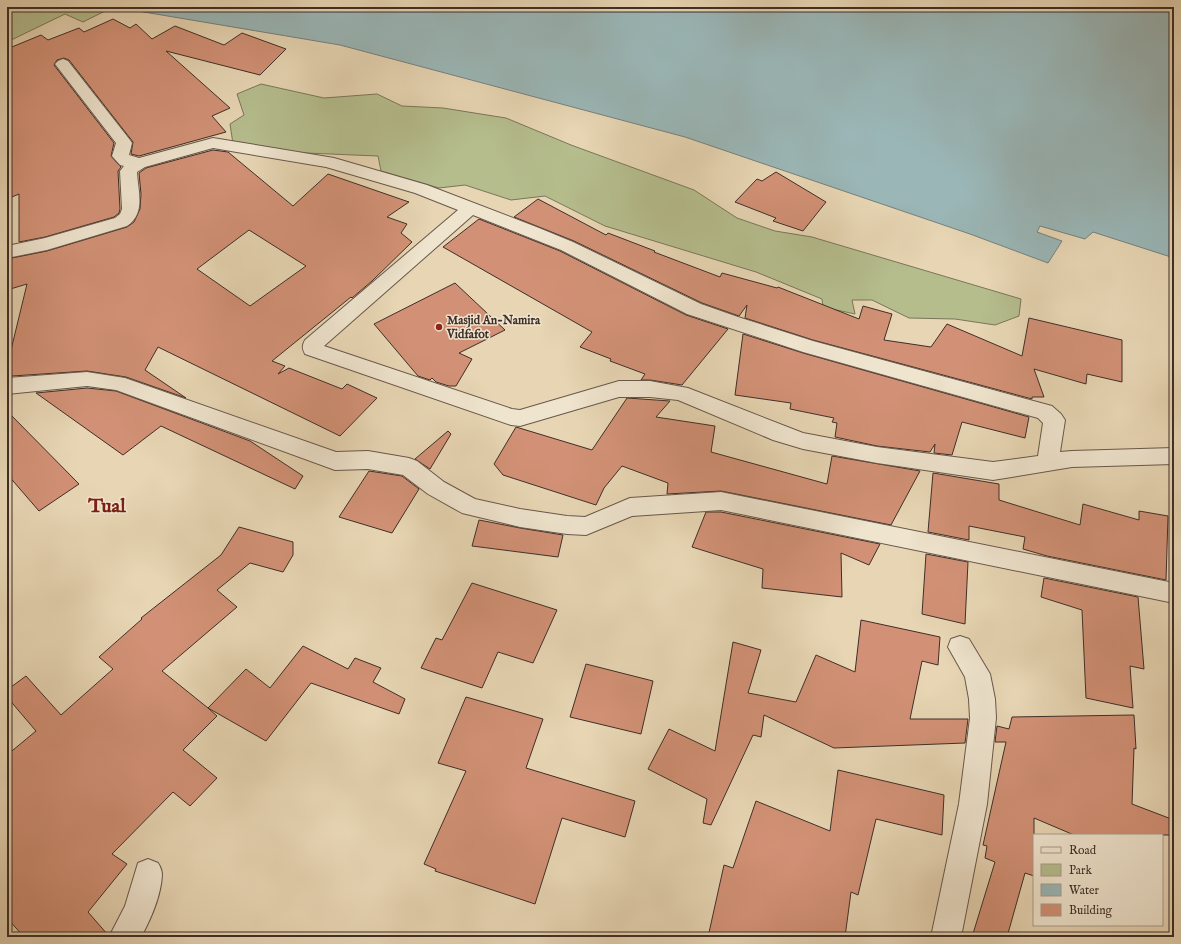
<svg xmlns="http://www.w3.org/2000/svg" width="1181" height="944" font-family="'IM FELL English',serif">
<rect width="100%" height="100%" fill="#e7d5b3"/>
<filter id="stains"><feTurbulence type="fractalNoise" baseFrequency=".005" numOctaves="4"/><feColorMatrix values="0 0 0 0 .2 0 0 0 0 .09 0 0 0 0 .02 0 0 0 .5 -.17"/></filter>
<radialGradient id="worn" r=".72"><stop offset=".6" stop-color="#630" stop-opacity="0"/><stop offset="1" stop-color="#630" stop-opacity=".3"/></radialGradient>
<g fill="#b5bd8d" stroke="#7a765a">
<path d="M7,7H113L83,22L65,14L7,42Z"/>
<path d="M261,84L324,98L377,94L402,106L443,108L506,118L571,145L694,190L737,218L775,231L812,237L1021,299L1019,316L995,325L955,319L909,318L872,300H852L855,314L823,307L822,299L756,272L605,226L545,196L511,200L465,185L439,188L381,171L378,156L282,152L233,144L230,124L244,115L237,94Z"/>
</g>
<path fill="#9ab6b6" stroke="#76807d" d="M114,7H1174V258L1093,232L1085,239L1040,226L1037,232L1062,241L1048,263L970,234L685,137L340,45Z"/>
<g fill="#d29176" stroke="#3f2e28" fill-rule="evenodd">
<path d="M113,19L130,28L136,24L152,39L175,26L224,45L242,33L286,49L260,75L166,51L230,108L212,116L226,132L139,156L131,154L133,142L69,60L64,58L57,60L54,65L114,143L111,156L121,167L118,171L120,209L119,213L114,217L45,237L19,242V194L7,199V49L41,35L48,40L79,28L84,32Z"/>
<path d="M213,150L228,152L293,206L328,174L409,202L387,217L407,224L401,233L412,242L372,281L352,298L351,297L272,361L285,366L278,374L289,368L342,389L347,384L377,398L340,436L158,347L145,370L186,398L126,377L87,371L12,376L7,372V351L11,350L27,284L7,290V259L47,251L127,227L134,222L140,209L141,194L139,173L146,168ZM249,230L306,266L250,306L197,269Z"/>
<path d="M776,172L826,202L803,231L773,221L776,218L735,202L757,179L762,181Z"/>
<path d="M538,199L606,235L608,233L655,251L654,252L720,277L722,273L777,288L778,287L859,319L863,306L892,314L884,340L931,347L947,324L1022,356L1029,318L1122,340V382L1087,374L1086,384L1034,369L1044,397H1032V399L813,340L745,318L747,305L739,316L702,303L574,241L514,217Z"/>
<path d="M479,219L560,251L686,315L728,329L682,385L650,380H641L645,374L610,361L611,359L580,347L592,332L443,247Z"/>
<path d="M455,283L505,330L459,353L472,359L456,386H449L436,382L432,378L430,380L418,376L374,324Z"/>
<path d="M743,334L803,353L1029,417L1025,438L962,422L952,455L934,453L935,444L930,452L877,446L835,437L837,423L832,422L834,418L790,409L791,403L735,395Z"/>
<path d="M87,388L116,391L250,441L303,476L295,489L161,426L123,455L36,393Z"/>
<path d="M627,398L670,401L656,417L715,426L711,452L827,484L832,456L920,471L891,525L721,491L667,494L668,483L622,466L604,488L596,505L503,475L494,464L516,427L592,450Z"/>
<path d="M7,411L79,484L39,511L7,474Z"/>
<path d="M448,431L451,434L430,469L415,459Z"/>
<path d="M369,471L402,476L419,489L392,533L339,517Z"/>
<path d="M933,473L999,484V500L1080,525L1083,504L1139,520V511L1168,516L1166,580L1047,556L1023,549L1025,537L969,526V540L928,532Z"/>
<path d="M706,512H721L880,544L869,565L841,553L842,597L762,588L763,569L692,547Z"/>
<path d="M479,520L520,528L563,535L558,557L472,546Z"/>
<path d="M239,527L293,542V555L283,572L250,563L217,590L237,607L162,671L208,708L246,669L270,688L303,646L348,669L355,658L381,668L373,682L405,699L399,714L311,683L266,741L208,708L217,716L183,750L217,778L190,806L173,792L112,854L127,864L88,912L108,935V937H24L7,918V755L36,731L7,697V690L26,676L61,715L113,669L99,657L142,619L141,618L221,555Z"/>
<path d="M926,554L968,562L965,624L922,614Z"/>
<path d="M1044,578L1138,597L1144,669L1130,666L1133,708L1086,698L1082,610L1041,597Z"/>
<path d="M472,583L557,610L533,663L498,652L482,688L421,668L436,638L442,640Z"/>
<path d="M861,620L940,637L938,665L922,661L910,719H968L965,743L834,748L764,715L761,737L753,735L711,825L703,823L707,799L648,769L669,729L715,751L733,642L761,650L748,693L796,702L816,655L855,672Z"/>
<path d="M586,664L653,681L641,734L570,717Z"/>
<path d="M466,697L543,719L526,768L635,801L625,837L562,818L535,904L435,871L436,869L424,864L466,771L438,763Z"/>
<path d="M1134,715L1136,749L1134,748L1132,804L1174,820V835H1074L1034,818V876L1025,873L1007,937H972L995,862L985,858L987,846L983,845L1006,742H995L997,726L1009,729L1012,717Z"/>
<path d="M838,770L944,795L942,835L876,819L858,895L851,892L845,937H708L724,865L733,868L756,801L830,831Z"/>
</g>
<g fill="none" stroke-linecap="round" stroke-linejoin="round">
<g stroke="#69584b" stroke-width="2">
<g id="minor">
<path d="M63,59L68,61L130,140L132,143L129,155L139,158L213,138L334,158L427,185L539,228L573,242L701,304L738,317L813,341L1052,406L1061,414L1065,420L1060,452L1072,451L1174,448V464L1072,467L993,480L877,463L803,449L773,440L678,400L650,397H619L520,426L511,425L305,354C302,348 302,346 305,340L458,210L415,193L326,167L213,148L145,167L137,172C138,192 146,213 127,226L47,250L7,258V246L45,238L115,218L120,214L122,209L120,171L124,166L120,165L112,156L116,143L55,64L58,61ZM473,215L561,250L687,314L803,352L1038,418L1043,423L1038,456L993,462L877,447L803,433L688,388L650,381H619L520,410L512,409L324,346Z"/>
<path d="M87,372L125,378L336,452L368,451L409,458L417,461L444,482L475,499L520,509L567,516L585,517L630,498L721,492L1174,583V603L721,510L632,516L586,535L567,534L520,527L462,513L428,494L403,475L368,469L335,470L116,390L87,386L7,394V378Z"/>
<path d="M960,636L969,639L990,674L995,699L996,718L987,804L961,937H931L959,804L970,718L969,699L965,677L948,647L951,639Z"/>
<path d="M148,859L158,863C160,866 162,871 162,875C161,895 151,919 141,937H109L125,906L138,863Z"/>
</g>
</g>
<use href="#minor" fill="#efe4ce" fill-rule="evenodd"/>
</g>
<circle fill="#8f2418" stroke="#efe4ce" stroke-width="1.5" cx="439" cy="327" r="4"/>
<g text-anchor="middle" stroke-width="3" stroke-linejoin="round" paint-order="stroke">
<g font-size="12" font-weight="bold" fill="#3f2e28" stroke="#efe4ce" text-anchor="start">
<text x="447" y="324">Masjid An-Namira<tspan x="447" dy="14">Vidfafot</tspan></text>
</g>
<g font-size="20" font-weight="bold" fill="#7a1f14" stroke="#efe4ce">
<text x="107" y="512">Tual</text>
</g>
</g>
<rect width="1181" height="944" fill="none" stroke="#e7d5b3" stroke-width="24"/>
<rect x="8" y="8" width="1165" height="928" fill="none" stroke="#3f2e28" stroke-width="2"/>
<rect x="12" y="12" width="1157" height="920" fill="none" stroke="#3f2e28"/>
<rect x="1033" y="834" width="130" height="92" fill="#efe4ce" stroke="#a99b8c"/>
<rect x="1041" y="847" width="20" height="6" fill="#efe4ce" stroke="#a99b8c"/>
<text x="1069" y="854" font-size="12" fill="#3f2e28">Road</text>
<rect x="1041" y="864" width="20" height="12" fill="#b5bd8d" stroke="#a99b8c"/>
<text x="1069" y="874" font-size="12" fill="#3f2e28">Park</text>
<rect x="1041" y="884" width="20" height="12" fill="#9ab6b6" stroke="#a99b8c"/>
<text x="1069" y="894" font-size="12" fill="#3f2e28">Water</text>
<rect x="1041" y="904" width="20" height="12" fill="#d29176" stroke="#a99b8c"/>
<text x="1069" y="914" font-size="12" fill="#3f2e28">Building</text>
<rect width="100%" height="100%" filter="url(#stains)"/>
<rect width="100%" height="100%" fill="url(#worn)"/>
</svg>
